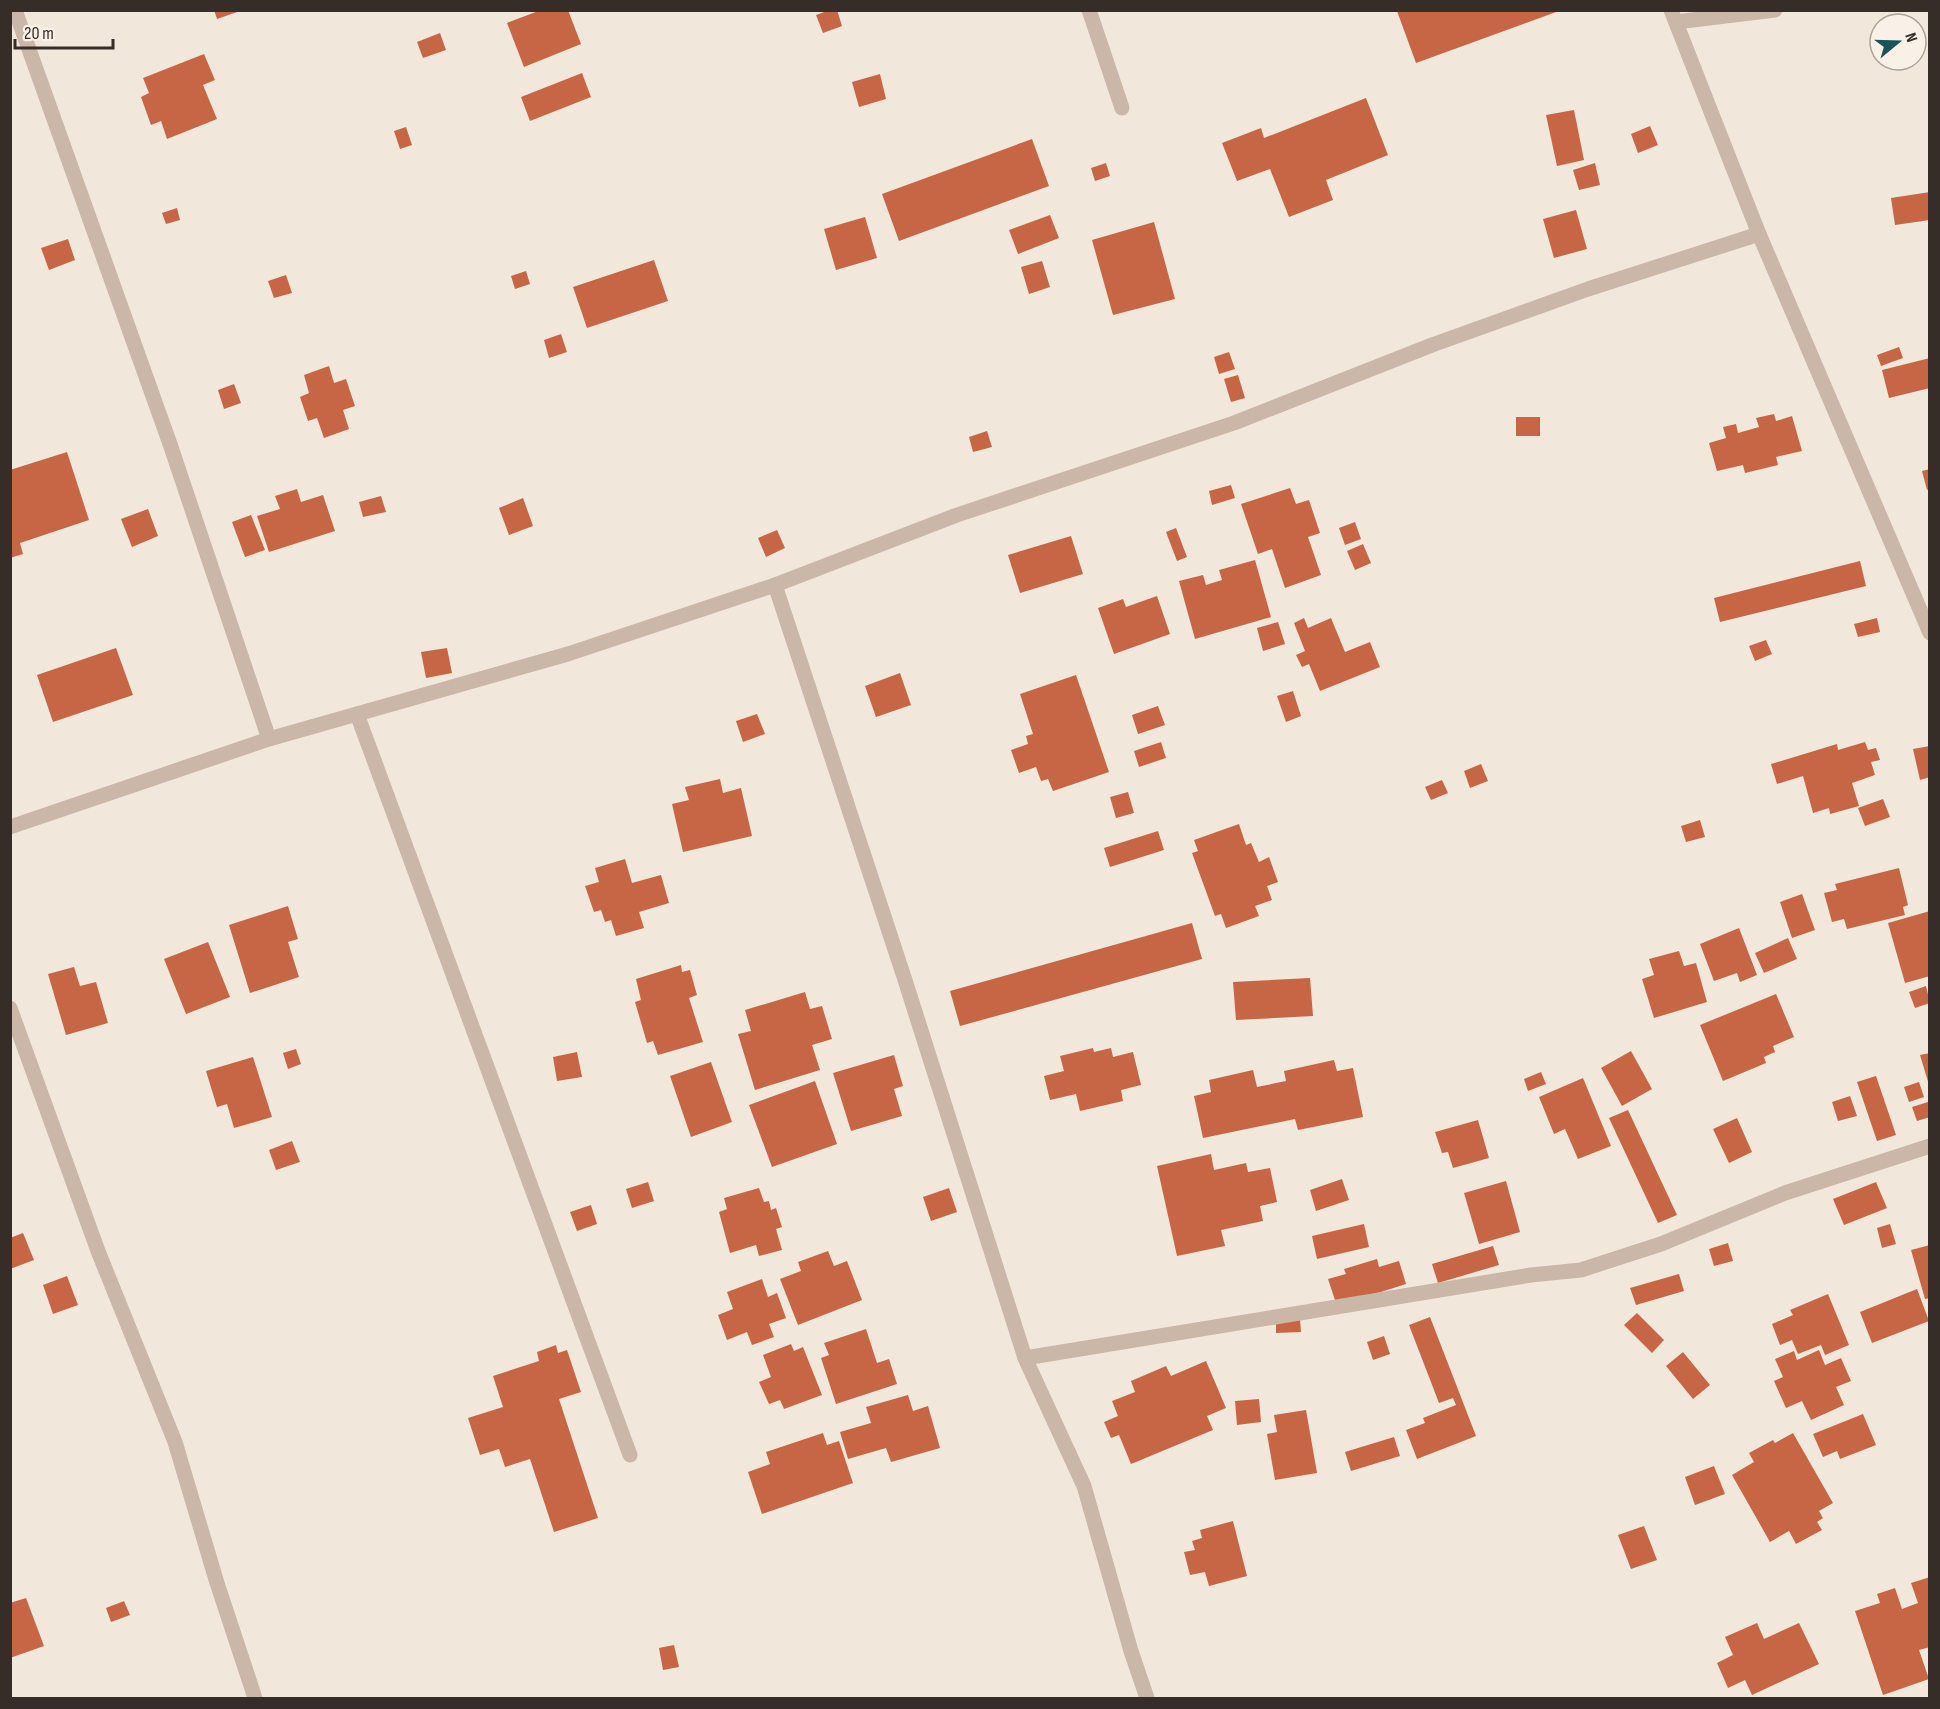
<svg xmlns="http://www.w3.org/2000/svg" width="1940" height="1709" font-family="'Sofia Sans Condensed',sans-serif">
<rect width="100%" height="100%" fill="#f2e7db"/>
<g fill="#c66645">
<path d="M214,10H240V11L217,19Z"/>
<path d="M541,10H568L581,44L524,67L507,23Z"/>
<path d="M830,10H837L842,26L823,33L816,15Z"/>
<path d="M1400,10H1559V11L1416,63L1397,11Z"/>
<path d="M440,33L446,50L423,58L417,42Z"/>
<path d="M204,54L215,80L203,85L217,119L167,139L161,121L151,125L141,97L149,93L143,78Z"/>
<path d="M582,73L591,97L530,121L521,97Z"/>
<path d="M880,74L886,99L859,107L852,82Z"/>
<path d="M1366,98L1388,155L1326,180L1333,200L1289,217L1270,169L1237,181L1222,143L1261,128L1264,138Z"/>
<path d="M1574,110L1584,160L1557,166L1546,115Z"/>
<path d="M1650,126L1658,145L1638,153L1631,134Z"/>
<path d="M406,127L412,145L400,149L394,131Z"/>
<path d="M1032,139L1049,186L899,241L882,194Z"/>
<path d="M1106,163L1110,176L1095,181L1091,168Z"/>
<path d="M1595,163L1600,185L1579,190L1573,170Z"/>
<path d="M1930,192V220L1895,225L1891,198Z"/>
<path d="M177,208L180,220L166,224L162,213Z"/>
<path d="M1576,210L1587,249L1554,258L1543,219Z"/>
<path d="M1050,215L1059,238L1018,254L1009,230Z"/>
<path d="M865,217L877,258L836,270L824,229Z"/>
<path d="M1154,222L1175,299L1113,315L1092,240Z"/>
<path d="M68,239L75,260L49,270L41,248Z"/>
<path d="M654,260L668,301L587,328L573,287Z"/>
<path d="M1042,261L1050,287L1029,294L1021,267Z"/>
<path d="M526,271L530,284L515,289L511,276Z"/>
<path d="M286,275L292,293L274,298L268,281Z"/>
<path d="M561,334L567,352L549,358L544,340Z"/>
<path d="M1899,347L1903,358L1881,366L1877,355Z"/>
<path d="M1229,352L1235,369L1219,374L1214,357Z"/>
<path d="M1930,358V388L1889,398L1882,370Z"/>
<path d="M329,366L334,383L346,379L355,406L343,410L349,429L324,438L317,418L308,421L300,397L309,393L304,375Z"/>
<path d="M1238,375L1245,398L1231,402L1224,379Z"/>
<path d="M234,384L241,403L224,409L218,390Z"/>
<path d="M1774,414L1776,421L1792,416L1802,451L1776,457L1778,465L1745,473L1743,465L1717,471L1709,443L1726,438L1723,427L1736,424L1738,433L1759,427L1756,418Z"/>
<rect x="1516" y="417" width="24" height="19"/>
<path d="M987,431L992,447L973,452L969,437Z"/>
<path d="M67,452L89,520L20,543L23,554L10,558V470Z"/>
<path d="M1930,469V489L1927,490L1922,471Z"/>
<path d="M1231,485L1235,498L1212,505L1209,491Z"/>
<path d="M1290,488L1296,504L1309,500L1320,533L1308,537L1321,575L1285,588L1272,549L1258,554L1241,504Z"/>
<path d="M297,489L301,502L323,495L335,531L269,552L257,516L280,509L275,496Z"/>
<path d="M381,496L386,512L363,517L359,502Z"/>
<path d="M523,498L533,526L509,535L499,508Z"/>
<path d="M148,509L158,536L132,547L121,519Z"/>
<path d="M251,515L265,550L245,557L232,522Z"/>
<path d="M1355,522L1361,539L1345,545L1339,528Z"/>
<path d="M1176,528L1187,557L1177,561L1166,532Z"/>
<path d="M777,530L785,548L766,557L758,538Z"/>
<path d="M1071,536L1083,574L1020,593L1008,555Z"/>
<path d="M1363,544L1371,563L1355,570L1347,551Z"/>
<path d="M1255,560L1271,617L1195,639L1179,581L1203,575L1206,585L1222,580L1219,570Z"/>
<path d="M1860,561L1866,586L1720,622L1714,598Z"/>
<path d="M1157,596L1170,634L1114,654L1098,608L1123,599L1126,607Z"/>
<path d="M1304,618L1308,628L1331,618L1345,652L1370,642L1380,667L1320,691L1309,664L1302,667L1296,655L1305,651L1294,623Z"/>
<path d="M1877,618L1880,632L1858,637L1854,624Z"/>
<path d="M1278,622L1285,644L1263,651L1257,628Z"/>
<path d="M1766,640L1772,654L1755,661L1749,646Z"/>
<path d="M116,648L133,695L53,722L37,675Z"/>
<path d="M447,648L452,673L426,678L421,652Z"/>
<path d="M900,673L911,705L876,717L865,686Z"/>
<path d="M1076,675L1109,772L1053,791L1048,779L1041,781L1036,767L1019,773L1011,750L1028,744L1026,736L1033,734L1020,694Z"/>
<path d="M1293,691L1301,716L1286,722L1277,696Z"/>
<path d="M1158,706L1165,725L1138,734L1132,715Z"/>
<path d="M757,714L765,734L743,742L736,721Z"/>
<path d="M1161,742L1166,758L1139,767L1134,751Z"/>
<path d="M1865,742L1868,750L1876,748L1880,760L1871,762L1875,775L1852,783L1859,806L1830,814L1829,808L1813,813L1803,776L1777,784L1771,764L1837,744L1838,750Z"/>
<path d="M1930,746V777L1920,780L1913,749Z"/>
<path d="M1481,764L1488,781L1470,788L1464,771Z"/>
<path d="M720,779L723,793L741,788L752,836L683,852L672,804L689,800L685,787Z"/>
<path d="M1442,780L1448,793L1431,800L1425,787Z"/>
<path d="M1128,792L1134,813L1116,818L1110,797Z"/>
<path d="M1883,799L1890,817L1865,826L1858,808Z"/>
<path d="M1700,820L1705,837L1686,842L1681,826Z"/>
<path d="M1239,824L1246,845L1251,843L1259,862L1269,857L1278,882L1267,886L1272,900L1255,906L1259,916L1226,928L1221,914L1215,916L1192,853L1198,851L1194,840Z"/>
<path d="M1158,831L1164,850L1110,867L1104,848Z"/>
<path d="M625,859L632,883L661,875L669,903L639,912L644,928L616,936L611,920L605,922L601,910L594,912L585,886L599,882L595,868Z"/>
<path d="M1899,868L1908,905L1903,907L1905,915L1847,929L1844,919L1832,922L1824,893L1837,890L1835,884Z"/>
<path d="M1802,894L1815,930L1792,938L1780,902Z"/>
<path d="M288,906L298,939L288,942L299,977L250,993L229,925Z"/>
<path d="M1930,911V976L1905,983L1888,923Z"/>
<path d="M1192,923L1202,959L960,1026L950,991Z"/>
<path d="M1739,928L1757,975L1740,982L1737,973L1714,981L1700,944Z"/>
<path d="M1788,938L1797,959L1764,973L1755,953Z"/>
<path d="M208,942L230,997L186,1014L164,959Z"/>
<path d="M1679,951L1684,966L1696,963L1707,1002L1654,1018L1642,979L1654,975L1649,959Z"/>
<path d="M681,965L682,972L690,970L697,995L689,998L703,1042L658,1055L653,1041L647,1043L635,1002L641,1000L636,979Z"/>
<path d="M74,967L80,986L96,982L108,1023L66,1035L48,974Z"/>
<path d="M1310,978L1313,1016L1236,1020L1233,982Z"/>
<path d="M1926,986L1930,1003L1915,1008L1909,992Z"/>
<path d="M805,992L810,1009L822,1006L832,1039L812,1045L820,1070L755,1090L738,1034L751,1031L745,1010Z"/>
<path d="M1776,994L1794,1037L1773,1046L1775,1052L1764,1057L1766,1063L1723,1081L1700,1025Z"/>
<path d="M1093,1048L1094,1052L1111,1048L1113,1057L1133,1052L1141,1085L1121,1090L1123,1101L1080,1111L1076,1094L1050,1100L1044,1076L1064,1071L1060,1056Z"/>
<path d="M296,1049L301,1064L288,1069L283,1053Z"/>
<path d="M1631,1051L1652,1089L1622,1106L1601,1068Z"/>
<path d="M577,1052L582,1077L557,1081L553,1057Z"/>
<path d="M1930,1053V1085H1929L1920,1055Z"/>
<path d="M894,1055L903,1086L894,1089L902,1116L851,1131L833,1073Z"/>
<path d="M253,1057L272,1117L234,1128L227,1104L217,1107L206,1071Z"/>
<path d="M1334,1060L1337,1071L1353,1068L1363,1117L1298,1130L1295,1119L1203,1138L1194,1096L1211,1092L1209,1080L1253,1070L1257,1087L1286,1081L1284,1071Z"/>
<path d="M711,1062L732,1122L691,1137L670,1076Z"/>
<path d="M1541,1072L1546,1084L1528,1091L1524,1079Z"/>
<path d="M1876,1076L1896,1135L1877,1141L1857,1082Z"/>
<path d="M1583,1078L1611,1146L1578,1159L1565,1129L1554,1134L1539,1097Z"/>
<path d="M815,1081L837,1144L772,1167L749,1105Z"/>
<path d="M1919,1082L1924,1097L1909,1102L1904,1087Z"/>
<path d="M1850,1096L1857,1116L1838,1121L1832,1102Z"/>
<path d="M1928,1102L1930,1117L1917,1121L1912,1107Z"/>
<path d="M1628,1110L1677,1215L1658,1223L1609,1118Z"/>
<path d="M1737,1118L1752,1152L1729,1163L1713,1129Z"/>
<path d="M1478,1120L1489,1158L1453,1168L1448,1152L1442,1153L1435,1132Z"/>
<path d="M292,1141L300,1162L276,1170L269,1150Z"/>
<path d="M1211,1154L1214,1170L1246,1163L1248,1172L1270,1168L1277,1202L1260,1206L1263,1221L1221,1230L1225,1246L1177,1256L1157,1166Z"/>
<path d="M1342,1179L1349,1200L1316,1211L1310,1190Z"/>
<path d="M1506,1181L1520,1232L1479,1244L1464,1193Z"/>
<path d="M648,1182L654,1201L632,1208L626,1189Z"/>
<path d="M1876,1182L1887,1208L1844,1225L1833,1199Z"/>
<path d="M759,1188L764,1202L769,1201L771,1210L776,1208L782,1227L776,1229L782,1250L759,1256L756,1245L730,1253L719,1212L727,1209L724,1198Z"/>
<path d="M949,1188L957,1212L931,1221L923,1197Z"/>
<path d="M591,1205L597,1224L577,1231L570,1212Z"/>
<path d="M1364,1224L1369,1247L1317,1259L1312,1236Z"/>
<path d="M1890,1224L1896,1244L1882,1248L1877,1228Z"/>
<path d="M23,1233L34,1260L10,1269V1238Z"/>
<path d="M1728,1243L1733,1261L1714,1266L1709,1249Z"/>
<path d="M1930,1245V1298L1925,1299L1911,1250Z"/>
<path d="M1493,1246L1499,1265L1438,1283L1432,1264Z"/>
<path d="M828,1251L834,1266L847,1261L862,1300L798,1325L780,1279L801,1271L798,1262Z"/>
<path d="M1377,1259L1379,1267L1399,1261L1406,1284L1337,1306L1328,1279L1346,1274L1344,1269Z"/>
<path d="M1679,1274L1684,1291L1636,1305L1630,1288Z"/>
<path d="M67,1276L78,1305L53,1314L43,1285Z"/>
<path d="M762,1279L768,1297L777,1293L786,1318L769,1324L774,1337L752,1345L747,1332L727,1340L718,1315L733,1309L727,1292Z"/>
<path d="M1917,1289L1929,1321L1872,1343L1860,1312Z"/>
<path d="M1828,1294L1849,1345L1825,1355L1821,1345L1798,1354L1792,1340L1780,1345L1772,1324L1793,1315L1790,1310Z"/>
<path d="M1637,1313L1664,1340L1652,1353L1624,1325Z"/>
<path d="M1430,1317L1476,1436L1417,1459L1406,1430L1425,1423L1423,1418L1456,1405L1453,1398L1439,1403L1409,1325Z"/>
<path d="M1300,1319L1301,1332L1276,1333V1320Z"/>
<path d="M866,1329L877,1363L889,1359L897,1384L836,1404L821,1358L829,1355L824,1343Z"/>
<path d="M1384,1336L1390,1354L1373,1360L1367,1342Z"/>
<path d="M791,1344L794,1351L803,1347L822,1395L784,1409L780,1400L769,1404L759,1382L771,1377L763,1355Z"/>
<path d="M556,1345L558,1353L567,1350L581,1392L559,1399L598,1518L554,1532L530,1459L505,1467L499,1449L480,1455L468,1418L503,1407L493,1376L539,1361L537,1352Z"/>
<path d="M1819,1350L1825,1365L1841,1358L1851,1381L1836,1387L1844,1405L1811,1420L1802,1401L1786,1408L1774,1381L1783,1377L1775,1359L1794,1351L1797,1360Z"/>
<path d="M1683,1352L1710,1385L1693,1399L1666,1366Z"/>
<path d="M1206,1361L1226,1408L1207,1416L1213,1430L1131,1464L1119,1435L1111,1438L1104,1422L1118,1416L1112,1401L1135,1392L1131,1381L1166,1366L1171,1376Z"/>
<path d="M908,1395L913,1411L928,1406L940,1448L891,1462L886,1448L848,1459L840,1432L871,1423L866,1407Z"/>
<path d="M1259,1399L1261,1422L1237,1425L1235,1401Z"/>
<path d="M1306,1410L1317,1473L1275,1480L1267,1434L1277,1432L1274,1415Z"/>
<path d="M1863,1414L1876,1445L1840,1459L1837,1451L1823,1457L1813,1434Z"/>
<path d="M823,1433L827,1445L839,1441L853,1483L762,1514L748,1472L770,1464L766,1452Z"/>
<path d="M1793,1433L1833,1503L1819,1511L1823,1518L1817,1522L1822,1530L1796,1544L1789,1531L1770,1542L1732,1475L1754,1462L1749,1453L1773,1440L1775,1443Z"/>
<path d="M1394,1437L1400,1456L1351,1471L1345,1452Z"/>
<path d="M1714,1466L1725,1494L1695,1505L1685,1477Z"/>
<path d="M1233,1521L1247,1576L1209,1586L1205,1572L1190,1575L1184,1552L1195,1550L1192,1541L1202,1538L1200,1530Z"/>
<path d="M1644,1526L1657,1560L1631,1569L1618,1535Z"/>
<path d="M1930,1577V1647L1919,1650L1929,1679L1883,1695L1855,1611L1880,1603L1877,1594L1895,1588L1902,1609L1918,1603L1911,1583Z"/>
<path d="M26,1598L44,1646L10,1658V1603Z"/>
<path d="M124,1601L130,1615L111,1622L106,1608Z"/>
<path d="M1757,1623L1764,1639L1799,1623L1819,1664L1752,1695L1745,1680L1728,1688L1717,1663L1733,1655L1725,1637Z"/>
<path d="M674,1645L679,1667L663,1670L659,1648Z"/>
</g>
<g fill="none" stroke-linecap="round" stroke-linejoin="round">
<g stroke="#cab7a7" stroke-width="15">
<path d="M15,10L170,444L269,739"/>
<path d="M1089,10L1122,108"/>
<path d="M1671,10L1759,234L1930,633"/>
<path d="M1676,22L1775,10"/>
<path d="M775,585L905,980L1025,1358L1084,1486L1131,1651L1147,1698"/>
<path d="M357,714L630,1455"/>
<path d="M10,827L269,739L568,654L775,585L957,515L1234,423L1432,345L1588,289L1759,234"/>
<path d="M10,1008L98,1251L175,1442L217,1583L255,1698"/>
<path d="M1025,1358L1531,1275L1581,1270L1661,1244L1785,1193L1930,1146"/>
</g>
</g>
<rect width="1940" height="1709" fill="none" stroke="#362c28" stroke-width="24"/>
<g transform="translate(1898 42) rotate(71)"><circle r="28" fill="#f9f1e8" stroke="#aba29b" stroke-width="1.5"/>
<path d="M0-4.5L10 22L0 15L-10 22Z" fill="#1d5358"/>
<text y="-9" font-size="16" font-weight="bold" text-anchor="middle" fill="#362c28">N</text>
</g>
<path d="M15 39v9h98v-9" fill="none" stroke="#362c28" stroke-width="3"/>
<text x="24" y="39" font-size="18" fill="#362c28" stroke="#f9f1e8" stroke-width="4.5" paint-order="stroke">20 m</text>
</svg>
